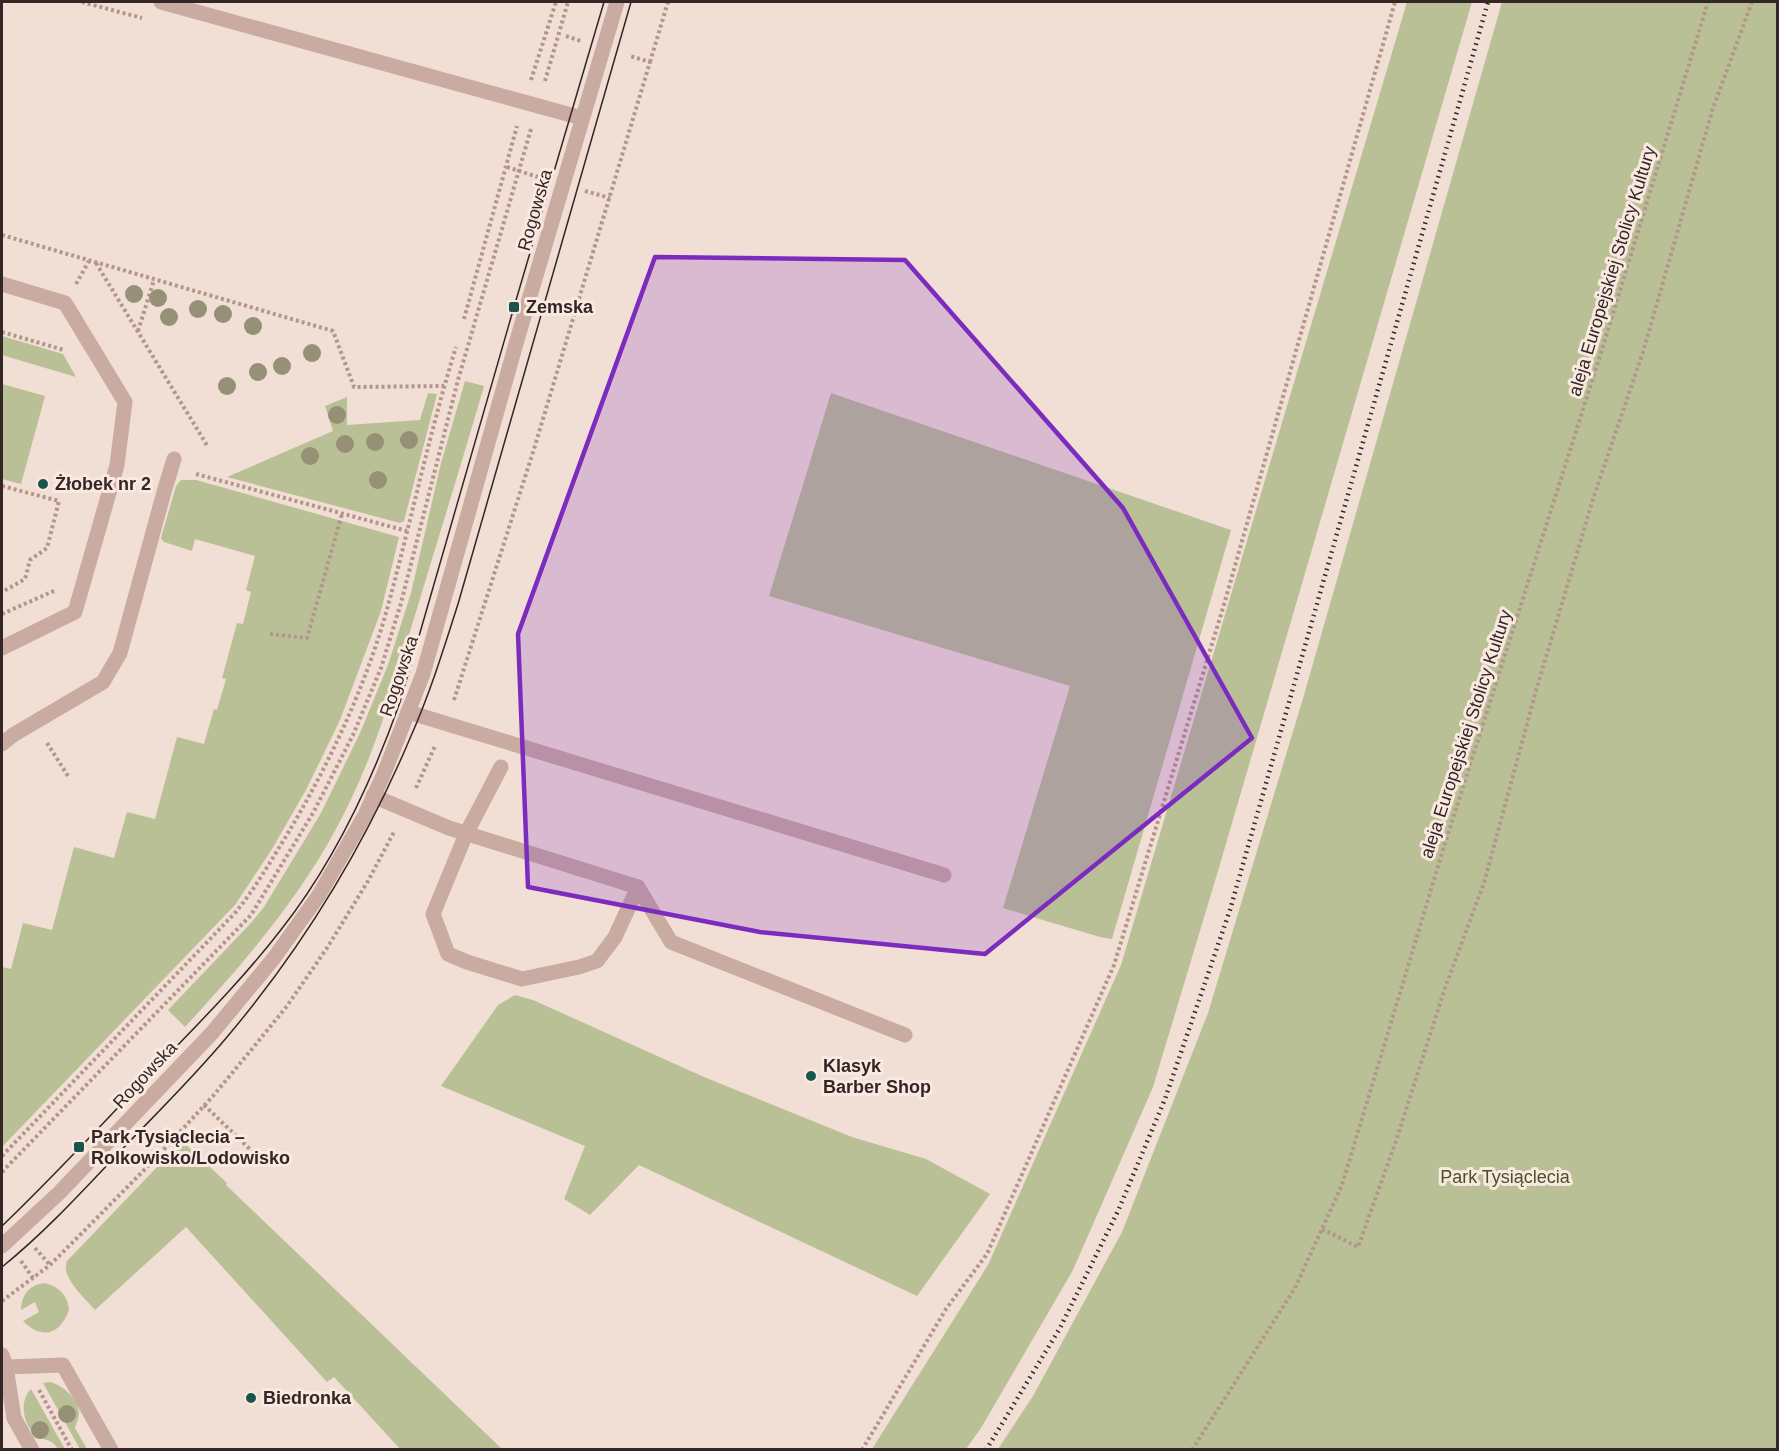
<svg xmlns="http://www.w3.org/2000/svg" width="1779" height="1451" font-family="Helvetica,sans-serif">
<rect width="100%" height="100%" fill="#f1ded5"/>
<g fill="#bac095">
<path d="M1407,2H1472L1218,871L1153,1087L1073,1270L981,1428L966,1449H872L988,1265L1121,965Z"/>
<path d="M1502,2H1777V1449H998L1033,1396L1122,1232L1208,1013L1304,695Z"/>
<path d="M2,336L63,354L76,377L2,355Z"/>
<path d="M465,381L484,386C461,466 436,545 412,625C391,697 372,763 336,829C296,903 241,966 185,1027L168,1010L250,924L264,907L321,813L360,733L388,665L411,593L441,463Z"/>
<path d="M2,384L45,396L21,484L2,479Z"/>
<path d="M428,393L437,394L404,521L400,523L227,477L333,431L325,406L347,397V425L420,420Z"/>
<path d="M831,393L1231,530L1112,939L1100,937L1003,908L1070,686L769,596Z"/>
<path d="M181,480H196L399,537L381,611L340,720L306,790L272,849L235,905L2,1147V967L11,969L23,923L52,930L74,847L114,858L127,812L155,819L177,737L204,744L214,709L217,710L226,679L222,678L237,623L243,624L251,592L246,590L255,556L195,539L192,551L164,542L161,538L176,486Z"/>
<path d="M515,995L533,1000L704,1077L852,1137L926,1159L990,1194L917,1296L639,1165L590,1215L564,1199L585,1146L441,1086L498,1005Z"/>
<path d="M182,1141L227,1183L226,1185L502,1449H400L334,1377L327,1382L186,1227L95,1310C85,1298 60,1277 67,1261Z"/>
<path d="M45,1283C59,1287 68,1295 69,1310C60,1335 42,1340 23,1321L39,1312L35,1302L21,1310C22,1294 29,1285 45,1283Z"/>
<path d="M49,1382C62,1384 79,1399 79,1414C79,1418 76,1424 75,1428L87,1449H80L43,1383Z"/>
<path d="M31,1389L65,1449H58C51,1437 43,1442 34,1434C23,1422 19,1401 31,1389Z"/>
</g>
<g fill="none" stroke-linecap="round" stroke-linejoin="round">
<g stroke="#b4958c" stroke-width="4" stroke-dasharray="3 3" stroke-linecap="butt">
<path d="M82,2L142,18"/>
<path d="M566,36L581,41"/>
<path d="M650,62L668,2"/>
<path d="M531,80L556,2"/>
<path d="M545,81L568,2"/>
<path d="M507,167L541,178"/>
<path d="M585,191L610,198"/>
<path d="M2,235L333,331L354,387L444,386"/>
<path d="M96,263L208,447"/>
<path d="M76,284L89,261"/>
<path d="M464,319L517,126"/>
<path d="M138,331L154,280"/>
<path d="M2,332L64,350"/>
<path d="M196,474L407,531"/>
<path d="M2,486L59,501L47,548L30,560L25,579L2,592"/>
<path d="M2,614L56,590"/>
<path d="M270,634L307,638L342,514"/>
<path d="M454,700L534,449L650,62L630,56"/>
<path d="M47,743L68,776"/>
<path d="M416,788L435,746"/>
<path d="M204,1105L255,1154"/>
<path d="M2,1156L235,913C254,890 269,864 285,838C329,765 367,684 389,602C412,517 430,431 456,347"/>
<path d="M2,1172L251,915L313,813L353,735L381,668L401,603L458,380L531,129"/>
<path d="M1322,1229L1358,1247L1396,1141L1445,988L1484,883L1537,687L1594,496L1643,352L1713,108L1752,2"/>
<path d="M35,1248L50,1265"/>
<path d="M21,1261L33,1278"/>
<path d="M2,1301L50,1265L80,1235L155,1159L213,1096L252,1049L287,1006L327,948L368,881L395,830"/>
<path d="M39,1390L72,1450"/>
<path d="M862,1450L946,1309L987,1254L1114,965L1223,608L1395,2"/>
<path d="M1192,1450L1295,1288L1342,1185L1443,850L1600,356L1708,2"/>
</g>
<g stroke="#c9aba1" stroke-width="15">
<path d="M161,2L582,118"/>
<path d="M2,284L65,303L125,402L117,465L75,612L2,648"/>
<path d="M408,712L944,875"/>
<path d="M2,744L13,735L103,682L120,653L164,492L174,459"/>
<path d="M501,767L466,834L433,914L448,954L467,962L522,979L579,967L597,961L615,937L638,887"/>
<path d="M373,796L449,828L638,887L671,942L905,1035"/>
<path d="M2,1246L59,1193L212,1033L274,958L319,895L365,815L383,776L423,674L517,340L617,2"/>
<path d="M2,1355L6,1367L14,1418L32,1450"/>
<path d="M6,1367L63,1365L111,1450"/>
</g>
<g stroke="#332624" stroke-width="1.5">
<path d="M2,1226C51,1179 98,1129 145,1079C191,1031 239,984 280,931C334,863 371,784 400,702L514,307L604,2"/>
<path d="M2,1267C49,1229 89,1184 131,1140C164,1106 197,1073 227,1037C303,947 365,845 411,736C430,693 444,648 458,604L631,2"/>
</g>
<path stroke="#332624" stroke-width="4.5" stroke-dasharray="1.5 4.5" stroke-linecap="butt" d="M986,1450L1060,1328L1118,1211L1165,1099L1230,910L1488,2"/>
</g>
<g fill="#959076">
<circle cx="134" cy="294" r="9"/>
<circle cx="158" cy="298" r="9"/>
<circle cx="198" cy="309" r="9"/>
<circle cx="223" cy="314" r="9"/>
<circle cx="169" cy="317" r="9"/>
<circle cx="253" cy="326" r="9"/>
<circle cx="312" cy="353" r="9"/>
<circle cx="282" cy="366" r="9"/>
<circle cx="258" cy="372" r="9"/>
<circle cx="227" cy="386" r="9"/>
<circle cx="337" cy="415" r="9"/>
<circle cx="409" cy="440" r="9"/>
<circle cx="375" cy="442" r="9"/>
<circle cx="345" cy="444" r="9"/>
<circle cx="310" cy="456" r="9"/>
<circle cx="378" cy="480" r="9"/>
<circle cx="67" cy="1414" r="9"/>
<circle cx="40" cy="1430" r="9"/>
</g>
<path fill="#7b2cbf" fill-opacity="0.2" stroke="#7b2cbf" stroke-width="4.5" stroke-linejoin="round" d="M655,257L905,260L1123,508L1252,738L985,954L760,932L528,887L518,634Z"/>
<g fill="#19554d" stroke="#f9e9e1" stroke-width="2">
<rect x="508" y="301" width="12" height="12" rx="3"/>
<circle cx="43" cy="484" r="6"/>
<circle cx="811" cy="1076" r="6"/>
<rect x="73" y="1141" width="12" height="12" rx="3"/>
<circle cx="251" cy="1398" r="6"/>
</g>
<g text-anchor="middle" stroke-width="6" stroke-linejoin="round" paint-order="stroke">
<g font-size="18" fill="#332624" stroke="#f9e9e1">
<text transform="translate(535 210) rotate(-74)" y="6">Rogowska</text>
<text transform="translate(1612 271) rotate(-73)" y="6">aleja Europejskiej Stolicy Kultury</text>
<text transform="translate(399 676) rotate(-71)" y="6">Rogowska</text>
<text transform="translate(1466 734) rotate(-72)" y="6">aleja Europejskiej Stolicy Kultury</text>
<text transform="translate(145 1075) rotate(-47)" y="6">Rogowska</text>
</g>
<g font-size="18" font-weight="bold" fill="#332624" stroke="#f9e9e1" text-anchor="start">
<text x="526" y="313">Zemska</text>
<text x="55" y="490">Żłobek nr 2</text>
<text x="823" y="1072">Klasyk<tspan x="823" dy="21">Barber Shop</tspan></text>
<text x="91" y="1143">Park Tysiąclecia –<tspan x="91" dy="21">Rolkowisko/Lodowisko</tspan></text>
<text x="263" y="1404">Biedronka</text>
</g>
<g font-size="18" fill="#4a5128" stroke="#f9e9e1">
<text x="1505" y="1183">Park Tysiąclecia</text>
</g>
</g>
<rect width="1779" height="1451" fill="none" stroke="#332624" stroke-width="6"/>
</svg>
